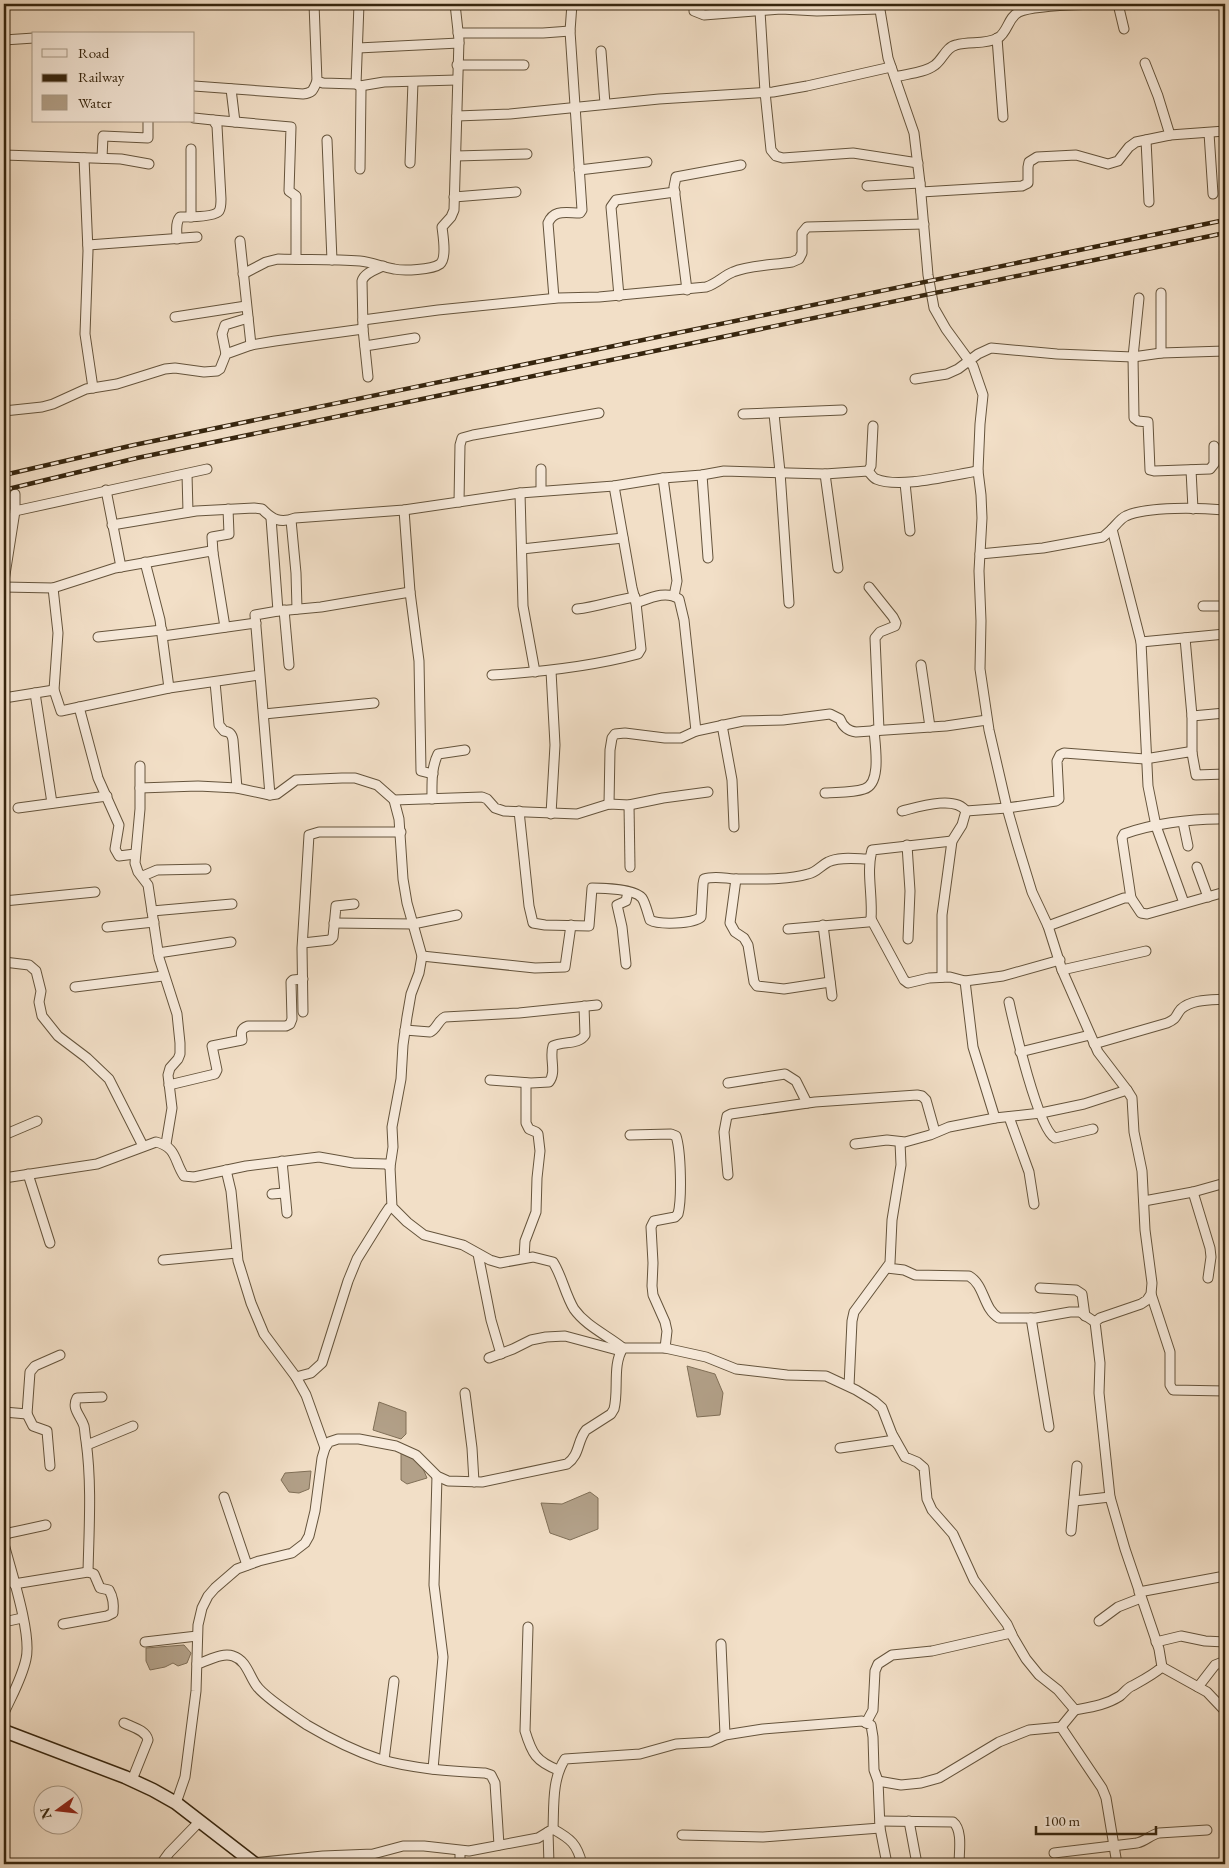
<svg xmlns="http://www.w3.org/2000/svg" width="1229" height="1868" font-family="'EB Garamond',serif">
<rect width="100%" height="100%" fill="#f2dfc7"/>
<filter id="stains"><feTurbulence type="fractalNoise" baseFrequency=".004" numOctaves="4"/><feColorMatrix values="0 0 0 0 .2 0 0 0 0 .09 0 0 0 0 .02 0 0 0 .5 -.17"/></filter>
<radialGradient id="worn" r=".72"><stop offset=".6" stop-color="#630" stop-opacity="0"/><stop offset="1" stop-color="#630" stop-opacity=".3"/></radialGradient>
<g fill="#b2a088" stroke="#806f57">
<path d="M687,1366L715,1374L723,1393L720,1415L697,1417Z"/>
<path d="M379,1402L406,1412V1434L401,1439L373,1430Z"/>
<path d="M401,1451L421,1464L427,1478L407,1484L401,1480Z"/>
<path d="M311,1471L309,1489L299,1493L289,1492L281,1480L285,1473Z"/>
<path d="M590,1492L598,1498V1529L570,1540L550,1533L541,1503L562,1504Z"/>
<path d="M184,1645L191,1653L187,1663L178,1666L173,1663L165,1667L150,1670L146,1661V1648Z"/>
</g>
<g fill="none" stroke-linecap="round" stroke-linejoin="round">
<g stroke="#65543c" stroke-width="11">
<g id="street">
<path d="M314,4L317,81L323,83L356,84L360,86L361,90L360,169"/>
<path d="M694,4V11L704,15L781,9L817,11L879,9"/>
<path d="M1118,4L1124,29"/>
<path d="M760,11L765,92L771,150L776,156L783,158L853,153L918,163"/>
<path d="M458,33H543L570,31"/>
<path d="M997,38L1003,117"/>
<path d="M4,40L34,38"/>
<path d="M358,48L459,43"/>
<path d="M601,51L605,104"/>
<path d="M1145,63L1158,96L1170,135"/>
<path d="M457,65H524"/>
<path d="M895,77C906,74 925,73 935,65C943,59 946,47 956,45C970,41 985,45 998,38C1008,32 1008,17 1019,12C1034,5 1077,5 1095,4"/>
<path d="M356,84L359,4"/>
<path d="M194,86L303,94C313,93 313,90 317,81"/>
<path d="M360,86L384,82L457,80"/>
<path d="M231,89L235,122"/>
<path d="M457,116L510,114L659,99L773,92L807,86L891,67"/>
<path d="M213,120L291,127L289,191L296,196V259"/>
<path d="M1209,133L1213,194"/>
<path d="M327,140L332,260"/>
<path d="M1146,140L1149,202"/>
<path d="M4,155L121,159L149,164"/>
<path d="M456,156L527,154"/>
<path d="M84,158L88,251L85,334L93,388"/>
<path d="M102,158L103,136L148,138V121"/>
<path d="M410,163L413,82"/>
<path d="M579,170L647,162"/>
<path d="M867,186L920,183"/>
<path d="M921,192L1022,186L1028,183V167L1029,162L1037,157L1076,155L1108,164L1118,161L1129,147L1136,142L1170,135L1225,131"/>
<path d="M454,197L516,192"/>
<path d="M191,217V149"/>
<path d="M177,239C177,232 175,223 180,217C188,217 215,217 219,211C221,208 221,203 221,199L217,126L213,120L194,118"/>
<path d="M240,241L251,345"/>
<path d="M88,245L197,237"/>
<path d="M243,274L266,262L278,259C305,260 333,259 360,261C372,262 382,267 394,269C403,271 432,270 440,264C447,258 443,236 442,227L451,217L454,210L459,40L455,4"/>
<path d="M687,290L674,187L676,177L741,165"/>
<path d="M619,296L611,207L616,200L675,192"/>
<path d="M554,298L548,223C554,209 566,213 580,213L582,210L570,31L572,4"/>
<path d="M1139,298L1133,357L1134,418L1138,421L1148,422L1150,470L1154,471L1210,469L1214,464V446"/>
<path d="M175,317L246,306"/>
<path d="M363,320L438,310L558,298L599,297L706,287C718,283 723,276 733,272C749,265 775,265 792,262L799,259L802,253V233L807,227L924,224"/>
<path d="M365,346L415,338"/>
<path d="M1161,353V293"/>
<path d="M226,354L222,334L225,325L248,318"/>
<path d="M368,377L363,329L362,281C364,273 375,270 383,266"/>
<path d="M915,379L947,374L958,369L978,354L991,348L1057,354L1133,357L1161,353L1225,351"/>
<path d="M4,411L42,407L53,404L86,389L117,384L165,369L175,368L204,372L217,371L220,369L226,354L251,345L275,341L363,329"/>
<path d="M743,414L842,410"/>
<path d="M774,414L780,472L789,603"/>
<path d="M1191,470L1193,509"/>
<path d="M868,471C871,474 873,478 876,479C900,489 951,475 978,471"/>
<path d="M187,474L188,512"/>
<path d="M825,474L838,568"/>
<path d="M702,475L708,558"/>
<path d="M663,478L677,581L674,596"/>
<path d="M905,483L910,531"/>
<path d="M106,490L121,567"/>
<path d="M541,490V469"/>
<path d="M520,493L523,606L535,672"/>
<path d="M459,502L460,445L462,438L473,435L599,413"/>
<path d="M404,510L410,592L419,661L421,771L433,774"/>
<path d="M15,511L207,469"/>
<path d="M271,518L278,611"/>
<path d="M291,520L296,573L297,609"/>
<path d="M112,525L196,511L254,508L262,509C272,519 280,524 295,518L404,510L520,493L614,486L663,478L702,475L724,471L825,474L868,471L871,466L873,426"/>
<path d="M522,549L623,538"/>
<path d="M213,553L212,537L229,534L228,509"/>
<path d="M980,554L1043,548L1103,537L1112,529"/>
<path d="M145,562L160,620L169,688"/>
<path d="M4,581L15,511V494"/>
<path d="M4,587L53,588L115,568L211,551L213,553L225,627"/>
<path d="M869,587L893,617L896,623L895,626L880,632L875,638L879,730"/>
<path d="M53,588L58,633L54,690L61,711L169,688L259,675"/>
<path d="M636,603C650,598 666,590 679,599L684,620L696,731"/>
<path d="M1203,606H1225"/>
<path d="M577,609C597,607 615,600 635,597"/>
<path d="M284,610L289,665"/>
<path d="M163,636L256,623"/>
<path d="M98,637L162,630"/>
<path d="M1185,638L1192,716V753"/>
<path d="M1141,642L1225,634"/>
<path d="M921,665L930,727"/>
<path d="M551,671L555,745L551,814"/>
<path d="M492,675C541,672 590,667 638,654L641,649L636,603L632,588L614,486"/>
<path d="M215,682L219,725L224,731C230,732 232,734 233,740L237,788"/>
<path d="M35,693L52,803"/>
<path d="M4,698L54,690"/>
<path d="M79,707L98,778L119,825L115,849L119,856L135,854"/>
<path d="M264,714L374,703"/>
<path d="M1192,716L1225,713"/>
<path d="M722,725L732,780L734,827"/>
<path d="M140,766V809L135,863L138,872L148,885L159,958L177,1014L180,1043V1054L178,1059L170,1068L168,1075L172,1108L166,1144"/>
<path d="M140,788L198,786L237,788L270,795L277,794L296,780L342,778H355L377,785L394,800L482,797L487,799L495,808L504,811L577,814L609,804L629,805L663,798L708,792"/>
<path d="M825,793C837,792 852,793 864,789C882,784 875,745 874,730"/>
<path d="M270,795L255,615L278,611L321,607L410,592"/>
<path d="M432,799C432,784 431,768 438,754L465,750"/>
<path d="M609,804L610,750L612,738L615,734L625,733L665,738H681L696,731L743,721L783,720L830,714L840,719C843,727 848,731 856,732L946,726L987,720"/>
<path d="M629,805L630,867"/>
<path d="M18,808L107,796"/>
<path d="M519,811L529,906L533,923L545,925L589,926L592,888C603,888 635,889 642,898C645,902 648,914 650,920C659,925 693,924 701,917L703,884L704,879C715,875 727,879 739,879C761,879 787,880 808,874C817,872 820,866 828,862C839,856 858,859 870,859"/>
<path d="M902,811C918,807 955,795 966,811L962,825L952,841L942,915V977"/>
<path d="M966,811L1007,808L1056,801L1059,799L1057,761L1060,755L1064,753L1145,759L1188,752L1192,753L1196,775L1225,774"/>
<path d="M1183,822L1188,846"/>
<path d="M907,845L910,891L908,939"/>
<path d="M1225,849V850"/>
<path d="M1197,867L1208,897"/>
<path d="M143,876L157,870L206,869"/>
<path d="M736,879L730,923L735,932L744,938L748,945L754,982L757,986L784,989L830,982"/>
<path d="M1131,898L1122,838L1124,834C1151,824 1190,819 1218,819"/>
<path d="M4,901L95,892"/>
<path d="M1184,903L1156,826L1148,786L1141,642L1112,529C1116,525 1121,518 1126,516C1147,506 1201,508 1225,510"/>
<path d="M152,911L232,904"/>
<path d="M871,919L904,980L908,983L929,978L950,977L965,981L1003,976L1060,960"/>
<path d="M334,923L413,924L457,915"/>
<path d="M823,925L832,996"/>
<path d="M1048,926L1124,898H1131L1141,913L1147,914L1225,892"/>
<path d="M107,927L154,922"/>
<path d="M788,929L868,922L871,919C873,896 866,872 872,850L952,841"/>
<path d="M303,943L330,940L333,937L336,906L354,904"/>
<path d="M158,953L231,942"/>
<path d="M422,956L535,968L565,967L571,925"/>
<path d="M4,962L29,965L36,971L41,991L39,1002L42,1016L58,1036L87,1058L109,1079L143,1146"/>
<path d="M626,964L622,927L617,905L626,901L628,892"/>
<path d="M1062,970L1146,951"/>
<path d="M965,981L973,1047L995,1118"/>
<path d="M75,987L163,976"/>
<path d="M1009,1002C1014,1025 1038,1129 1055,1138L1093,1129"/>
<path d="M303,1012L302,948L309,835L319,832H401"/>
<path d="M405,1030L430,1032C437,1029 438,1020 445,1017L519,1013L597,1005"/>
<path d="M1094,1044L1167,1023C1178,1018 1175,1016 1181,1009C1192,999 1211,1000 1225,999"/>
<path d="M1020,1052L1090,1035"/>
<path d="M490,1080L531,1083L549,1082C557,1072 549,1058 553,1046C563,1041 579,1045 585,1035L584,1006"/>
<path d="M728,1083L785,1074L796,1081L807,1103"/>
<path d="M169,1085L215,1074L217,1070L212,1046L242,1040C241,1033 240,1029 248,1026H286L290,1024L292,1019L291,982L293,980L303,979"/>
<path d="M1009,1117L1029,1172L1034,1204"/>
<path d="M4,1135L37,1121"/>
<path d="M630,1135L671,1134L676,1136C681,1151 682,1199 678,1214L675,1217L654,1221L651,1227L653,1263L652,1286L653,1295L665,1322L667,1331L665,1348"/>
<path d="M855,1144L887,1140L905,1142L930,1135L949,1127L995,1118L1041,1113L1084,1104L1127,1090"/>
<path d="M282,1161L287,1213"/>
<path d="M390,1167L393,1147L392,1127L401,1079L403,1045L407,1017L411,994L419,973L422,956L407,903L403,879L399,819L394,800"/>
<path d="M226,1170L231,1191L238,1261L251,1303L264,1334L296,1377L306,1395L325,1448"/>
<path d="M28,1174L50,1243"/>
<path d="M728,1175L724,1132L727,1116L731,1114L815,1102L917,1095L922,1096L926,1100L935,1132"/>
<path d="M4,1178L97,1164L156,1142C177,1147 174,1161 184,1176L194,1177L246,1166L319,1157L353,1163L386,1164L390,1167L392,1207L407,1222L424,1235L463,1245L490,1260L500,1263L533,1257L553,1262C562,1276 565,1294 574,1309C586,1326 607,1335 623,1348"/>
<path d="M1193,1192L1210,1248L1211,1257L1208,1278"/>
<path d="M272,1194L284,1193"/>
<path d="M1144,1201L1193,1192L1225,1183"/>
<path d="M478,1254L491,1320L501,1354"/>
<path d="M524,1258L525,1241L536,1212L537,1178L540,1151L538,1134L536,1132L529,1129L526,1123V1083"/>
<path d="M163,1260L237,1253"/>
<path d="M887,1268L904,1270L915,1275L969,1276C985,1285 983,1309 999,1318H1036L1070,1312H1080L1095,1322"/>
<path d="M1040,1288L1076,1290L1082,1294L1085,1316"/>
<path d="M1151,1294L1170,1352V1385L1173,1390L1225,1391"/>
<path d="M1031,1318L1049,1427"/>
<path d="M489,1358L513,1349L531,1340L546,1337L565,1336L621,1351"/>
<path d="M296,1377L311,1373L322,1363L348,1281L357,1259L385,1214L389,1208L392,1207"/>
<path d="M849,1386L852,1321L854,1312L890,1263L892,1220L901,1165L900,1142"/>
<path d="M465,1393L472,1448L474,1482"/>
<path d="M4,1412L27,1414L30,1372L35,1366L60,1355"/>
<path d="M27,1414L33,1426L47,1431L50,1466"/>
<path d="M87,1445L133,1426"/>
<path d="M840,1448L895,1440"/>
<path d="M224,1497L247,1565"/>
<path d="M1074,1501L1110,1497"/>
<path d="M1071,1531L1077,1466"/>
<path d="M4,1540L5,1536L9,1533L46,1525"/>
<path d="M4,1544C11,1571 32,1634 26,1659C22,1678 12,1695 4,1713"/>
<path d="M88,1572C89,1529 92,1484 86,1441C85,1436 85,1431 84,1426C81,1416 71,1409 77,1398L102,1397"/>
<path d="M14,1584L88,1572L94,1574L100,1588L109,1590C113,1597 114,1605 113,1613L107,1616L63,1624"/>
<path d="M1139,1592L1225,1576"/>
<path d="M1099,1621L1118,1607L1141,1598"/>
<path d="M4,1622L22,1618"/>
<path d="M528,1627L525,1731C532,1754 536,1761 558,1770"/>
<path d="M145,1642L197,1636"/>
<path d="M1156,1642L1181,1636L1205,1641L1225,1642"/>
<path d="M721,1644L725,1735"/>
<path d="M197,1664C208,1661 222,1652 233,1656C246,1660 249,1675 256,1685C263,1696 295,1717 307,1725C329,1738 355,1751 379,1759C413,1769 450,1771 485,1773L491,1775L495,1783L499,1845"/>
<path d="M1162,1667L1207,1692L1225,1711"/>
<path d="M1198,1687L1215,1665L1225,1661"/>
<path d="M124,1723C132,1727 146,1730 148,1740L132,1780"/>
<path d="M866,1723L873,1710L875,1671L878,1664L892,1655L932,1651L1011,1633"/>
<path d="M1061,1727L1102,1788L1106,1798L1117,1864"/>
<path d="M384,1760L394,1681"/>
<path d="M433,1769L443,1657L434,1585L437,1476"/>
<path d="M878,1781L901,1785L921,1783L939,1778L999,1742L1029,1730L1061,1727L1075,1710"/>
<path d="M176,1803L185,1777L196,1691L198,1625L202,1608L208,1596L215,1588L237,1569L259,1561L292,1553L305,1543L309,1536L315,1511L322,1458L325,1448L329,1442L338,1439H359L396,1446L416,1455L437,1476L448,1481L482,1482L567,1464C580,1455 577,1441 586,1430L611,1414L614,1409C619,1390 612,1365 623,1348H665L706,1357L736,1369L787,1375L826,1376L856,1390L874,1401L882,1408L892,1434L905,1457L917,1462L924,1468L927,1499L932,1510L953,1534L974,1580L1007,1624L1013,1637L1026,1659L1039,1675L1058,1690L1075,1710C1091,1707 1106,1705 1120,1696C1124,1693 1127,1688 1132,1686C1143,1680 1153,1675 1162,1667L1159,1649L1125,1549L1110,1497L1099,1393L1100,1363L1095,1322L1100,1318L1141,1304L1147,1300L1151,1294L1152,1283L1145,1230L1142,1171L1134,1132L1132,1098L1127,1090L1098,1052L1062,970L1048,926L1032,892L1017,843L1007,808L989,730L980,669L981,621L979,571L982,518L981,495L978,471L980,424L983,395L973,366L946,329L934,308L928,275L920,183L914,133L888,58L879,4"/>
<path d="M880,1821L953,1822C963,1830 959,1852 959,1864"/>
<path d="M909,1821L917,1864"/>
<path d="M553,1829C571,1839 577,1844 582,1864"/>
<path d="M548,1832L549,1864"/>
<path d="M682,1835L763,1837L880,1828"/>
<path d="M1054,1853L1137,1843C1146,1841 1150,1835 1159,1833L1207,1830"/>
<path d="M253,1863L323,1856L373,1854L403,1846H424L469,1851L538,1838L553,1829C554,1805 552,1779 565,1759L640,1754L676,1744L710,1742L725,1735L763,1729L862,1721L871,1725L873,1737L874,1770L878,1781L880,1828L887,1864"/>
<path d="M161,1864L169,1853L200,1821"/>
<path d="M460,1864V1851"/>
</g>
</g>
<g stroke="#36250e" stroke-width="15">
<path id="secondary" d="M4,1731L125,1777L153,1790L176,1803L255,1864"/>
</g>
<use href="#street" stroke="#f7eadb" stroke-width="9"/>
<use href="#secondary" stroke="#f7eadb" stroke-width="12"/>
<g stroke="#36250e" stroke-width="4.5">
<g id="rail">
<path d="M4,475L134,445L1225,220"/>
<path d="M4,490L137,458L1225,233"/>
</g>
</g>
<use href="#rail" stroke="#f7eadb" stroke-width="2.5" stroke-dasharray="8" stroke-linecap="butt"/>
</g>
<rect width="1229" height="1868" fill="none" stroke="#f2dfc7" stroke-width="20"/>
<rect x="5" y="5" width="1219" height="1858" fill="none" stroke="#36250e" stroke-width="2.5"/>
<rect x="10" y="10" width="1209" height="1848" fill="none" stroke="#36250e"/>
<rect x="32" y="32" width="162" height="90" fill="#f7eadb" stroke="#aa9b89"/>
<rect x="42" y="49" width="25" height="8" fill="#f7eadb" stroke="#aa9b89"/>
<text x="78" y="58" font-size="15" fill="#36250e">Road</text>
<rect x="42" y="74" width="25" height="8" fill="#36250e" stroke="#aa9b89"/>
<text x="78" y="82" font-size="15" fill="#36250e">Railway</text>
<rect x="42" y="95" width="25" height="15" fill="#b2a088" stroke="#aa9b89"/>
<text x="78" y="108" font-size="15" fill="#36250e">Water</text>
<g transform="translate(58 1810) rotate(255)"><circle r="24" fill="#f7eadb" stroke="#aa9b89"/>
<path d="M0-4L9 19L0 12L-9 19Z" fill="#8f2418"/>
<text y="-8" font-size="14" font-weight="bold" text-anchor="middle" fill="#36250e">N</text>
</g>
<path d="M1036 1826v8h120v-8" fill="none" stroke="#36250e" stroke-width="2.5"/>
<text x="1044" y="1826" font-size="15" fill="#36250e" stroke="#f7eadb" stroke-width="4" paint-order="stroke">100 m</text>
<rect width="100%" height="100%" filter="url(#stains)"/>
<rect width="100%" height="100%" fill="url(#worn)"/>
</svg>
